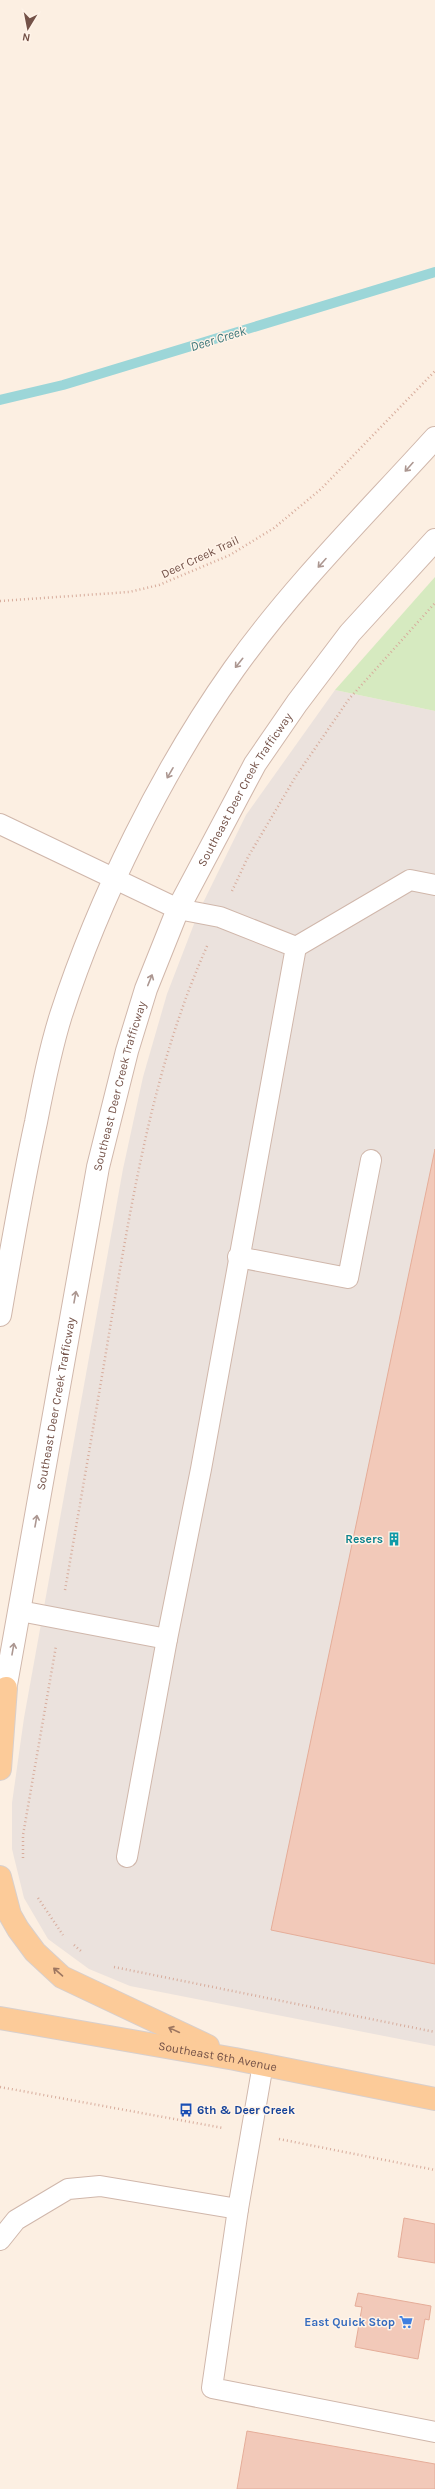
<svg xmlns="http://www.w3.org/2000/svg" width="435" height="2489" font-family="Karla,sans-serif">
<rect width="100%" height="100%" fill="#fcefe2"/>
<path fill="#ebe2dd" d="M335,690L435,711V2046L130,1986L89,1969L48,1939L24,1898L12,1849V1803L24,1718L123,1169L143,1077L167,994L199,911L246,815Z"/>
<path fill="#d6eac0" d="M435,577V711L335,690Z"/>
<g fill="none" stroke-linecap="round" stroke-linejoin="round">
<path stroke="#9cd6d8" stroke-width="10" d="M0,400L63,385L435,272"/>
</g>
<g fill="#f2c9b9" stroke="#e5ad99">
<path d="M435,1149V1964L271,1930Z"/>
<path d="M404,2218L435,2224V2263L398,2257Z"/>
<path d="M358,2293L431,2306L429,2320L425,2319L418,2359L355,2347L362,2307L355,2306Z"/>
<path d="M247,2431L435,2464V2489H237Z"/>
</g>
<g fill="none" stroke-linecap="round" stroke-linejoin="round">
<g stroke="#d0b7ab" stroke-width="22">
<g id="service">
<path d="M0,824L178,909L220,917L296,947L201,1469L167,1639L20,1611"/>
<path d="M296,947L410,880L435,885"/>
<path d="M238,1257L348,1278L371,1160"/>
<path d="M127,1857L167,1639"/>
<path d="M263,2064L238,2209L212,2388L435,2432"/>
<path d="M0,2240L16,2220L68,2189L100,2186L238,2209"/>
</g>
</g>
<g stroke="#d0b7ab" stroke-width="24">
<g id="tertiary">
<path d="M0,1315C11,1251 22,1186 36,1122C43,1086 50,1050 61,1015C99,898 163,769 234,669C293,586 367,513 435,438"/>
<path id="s1" d="M2,1707L98,1167L127,1051L146,989L178,909L255,764L297,703L350,633L435,540"/>
</g>
</g>
<g stroke="#d8cfcc" stroke-width="24">
<g id="primary">
<path d="M0,1769L6,1688"/>
<path d="M0,1877L10,1915L18,1929L35,1952L62,1977L208,2046"/>
<path id="s2" d="M0,2018L235,2059L435,2099"/>
</g>
</g>
<g stroke="#d7ac9c" stroke-width="2.5" stroke-dasharray="1 3" stroke-linecap="butt">
<path d="M0,601L129,592L159,585L230,555L274,528L321,489L435,371"/>
<path d="M232,891L248,857L296,776L349,699L435,603"/>
<path d="M65,1590C82,1493 99,1395 115,1298C136,1177 157,1057 208,944"/>
<path d="M23,1858V1835L56,1646"/>
<path d="M38,1898L63,1935"/>
<path d="M74,1945L82,1952"/>
<path d="M114,1967L435,2032"/>
<path d="M0,2087L223,2128"/>
<path d="M279,2139L435,2170"/>
</g>
<use href="#service" stroke="#fff" stroke-width="20"/>
<use href="#tertiary" stroke="#fff" stroke-width="22"/>
<use href="#primary" stroke="#fccb99" stroke-width="22"/>
</g>
<defs><path id="oneway-shaft" d="M-6 0H5M1.5-3L5.5 0L1.5 3" fill="none" stroke-width="1.6" stroke-linecap="round" stroke-linejoin="round"/></defs>
<g stroke="#ac9791">
<use href="#oneway-shaft" transform="translate(409 467) rotate(132)"/>
<use href="#oneway-shaft" transform="translate(322 563) rotate(132)"/>
<use href="#oneway-shaft" transform="translate(239 663) rotate(129)"/>
<use href="#oneway-shaft" transform="translate(170 773) rotate(120)"/>
<use href="#oneway-shaft" transform="translate(150 980) rotate(-68)"/>
<use href="#oneway-shaft" transform="translate(75 1297) rotate(-80)"/>
<use href="#oneway-shaft" transform="translate(36 1521) rotate(-80)"/>
<use href="#oneway-shaft" transform="translate(13 1649) rotate(-80)"/>
</g>
<g stroke="#9d7660">
<use href="#oneway-shaft" transform="translate(58 1972) rotate(-139)"/>
<use href="#oneway-shaft" transform="translate(174 2030) rotate(-155)"/>
</g>
<defs>
<g id="building-bare" transform="scale(1.08)"><path d="M-4-6H4V6H1V3H-1V6H-4ZM-2.5-4.3h1.7v1.8h-1.7ZM.8-4.3h1.7v1.8H.8ZM-2.5-1h1.7V.8h-1.7ZM.8-1h1.7V.8H.8Z" fill="#0f9aa8" stroke="#fff3e8" stroke-width="2.5" paint-order="stroke"/></g>
<g id="bus-bare" transform="scale(1.08)"><path d="M-5-6H5V4H4V6H2V4H-2V6H-4V4H-5ZM-3.5-4V0h7V-4ZM-3.5 1.2v1.5H-2V1.2ZM2 1.2v1.5H3.5V1.2Z" fill="#1a4fb4" stroke="#fff3e8" stroke-width="2.5" paint-order="stroke"/></g>
<g id="supermarket-bare" transform="scale(1.08)"><path d="M-6-5.5h2.5l.6 2H6L4.5 2H-2.5L-4.4-4H-6ZM-1.5 3.2a1.3 1.3 0 1 0 .1 0ZM3 3.2a1.3 1.3 0 1 0 .1 0Z" fill="#3f7fe0" stroke="#fff3e8" stroke-width="2.5" paint-order="stroke"/></g>
</defs>
<g fill-rule="evenodd">
<use href="#building-bare" x="394" y="1539"/>
<use href="#bus-bare" x="186" y="2110"/>
<use href="#supermarket-bare" x="406" y="2322"/>
</g>
<g text-anchor="middle" stroke-width="3" stroke-linejoin="round" paint-order="stroke">
<g font-size="12" fill="#745248" stroke="#fff3e8">
<text transform="translate(200 557) rotate(-25)" y="4">Deer Creek Trail</text>
<text dy="4" stroke="none"><textPath href="#s1" startOffset="956">Southeast Deer Creek Trafficway</textPath></text>
<text dy="4" stroke="none"><textPath href="#s1" startOffset="632">Southeast Deer Creek Trafficway</textPath></text>
<text dy="4" stroke="none"><textPath href="#s1" startOffset="308">Southeast Deer Creek Trafficway</textPath></text>
<text dy="4" stroke="none"><textPath href="#s2" startOffset="221">Southeast 6th Avenue</textPath></text>
</g>
<g font-size="12" font-weight="bold" fill="#0d838f" stroke="#fff3e8" text-anchor="end">
<text x="383" y="1543">Resers</text>
</g>
<g font-size="12" font-weight="bold" fill="#164399" stroke="#fff3e8" text-anchor="start">
<text x="197" y="2114">6th &amp; Deer Creek</text>
</g>
<g font-size="12" font-weight="bold" fill="#366cbe" stroke="#fff3e8" text-anchor="end">
<text x="395" y="2326">East Quick Stop</text>
</g>
<g font-size="13" font-style="italic" fill="#3c777a" stroke="#fff3e8">
<text transform="translate(218 338) rotate(-17)" y="5">Deer Creek</text>
</g>
</g>
<g transform="translate(28 28) rotate(190)" stroke="#fff3e8" stroke-width="3" paint-order="stroke">
<path d="M0-3L7 15L0 10L-7 15Z" fill="#745248"/>
<text y="-6" font-size="11" font-weight="bold" text-anchor="middle" fill="#745248">N</text>
</g>
</svg>
